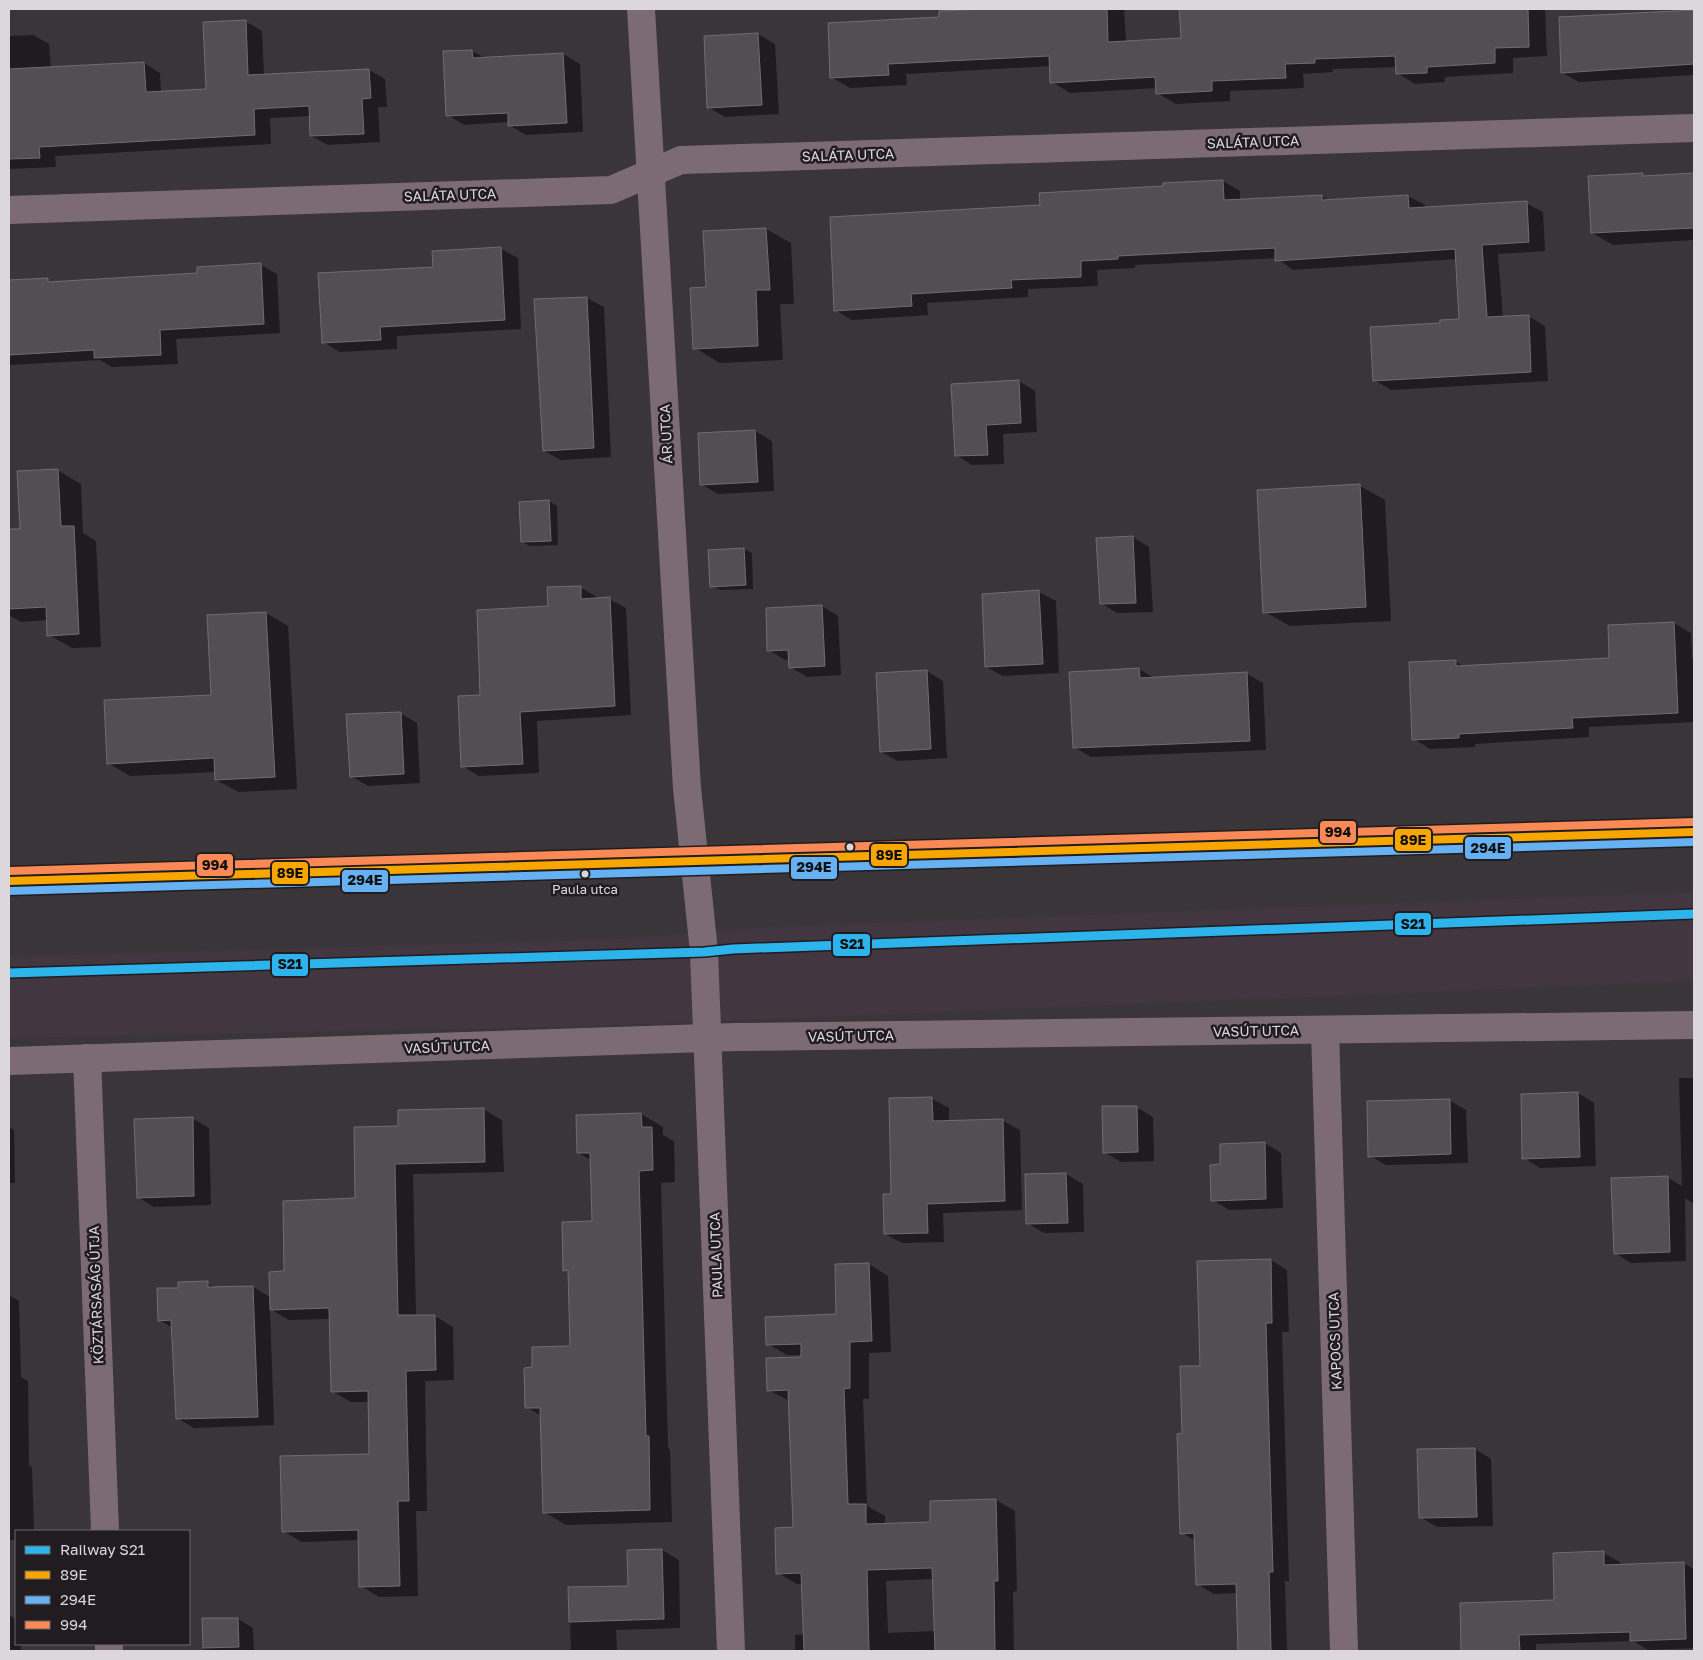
<svg xmlns="http://www.w3.org/2000/svg" width="1703" height="1660" font-family="'Golos Text',sans-serif">
<rect width="100%" height="100%" fill="#393539"/>
<path fill="#423741" d="M1694,892V981L598,1026L9,1038V957L618,939L775,927Z"/>
<g fill="#0007" fill-rule="evenodd">
<path d="M1013,9H1124L1126,42L1182,39L1180,9H1545L1547,56L1513,58V73L1445,77V82L1415,84L1397,73V67L1333,69V72L1303,74L1304,88L1230,91V101L1176,104L1157,93V88L1070,93L1052,82L1051,66L906,74L907,85L850,88L831,77L940,18V12Z"/>
<path d="M1690,9H1694V75L1579,82L1563,73L1690,11Z"/>
<path d="M245,21L262,31L264,75L369,70L385,79L387,107H378L380,142L328,145L311,136L310,116L270,118L271,144L55,156L56,167L9,169V36L33,35L49,44L51,68L144,63L160,73L161,93L208,90Z"/>
<path d="M758,34L775,44L779,114L725,117L708,107Z"/>
<path d="M472,51L485,58L563,54L580,64L583,132L526,135L509,125V122L464,125L448,115Z"/>
<path d="M1694,174V240L1613,245L1592,233L1642,175L1646,177Z"/>
<path d="M1223,181L1240,191V201L1321,196L1330,200L1408,196L1425,205V208L1526,203L1543,212L1545,251L1498,254L1503,318L1528,316L1545,326L1548,381L1391,390L1374,380L1441,324L1460,320L1457,259L1293,270L1277,258L1135,265V268L1097,270L1098,286L1028,289V297L927,303L928,315L852,320L835,310L1041,206L1164,187V184Z"/>
<path d="M766,229L791,243L794,304H780L783,360L720,363L695,348L707,288L704,232Z"/>
<path d="M501,249L518,258L521,329L397,336V349L340,352L323,342L434,268Z"/>
<path d="M261,265L277,274L280,333L176,339L178,364L112,367L100,360L9,365V282L47,280L53,283L199,274Z"/>
<path d="M587,298L604,307L611,457L561,460L544,451Z"/>
<path d="M1019,381L1035,391L1037,432L1003,434L1004,464L972,465L956,455Z"/>
<path d="M755,431L772,441L774,491L718,494L701,484L699,434Z"/>
<path d="M57,470L81,484L83,533L96,541L101,647L72,648L49,635L48,620L21,622L9,615V531L22,530Z"/>
<path d="M1360,486L1385,500L1391,621L1290,626L1265,612Z"/>
<path d="M549,501L557,506L558,545L530,546L522,542Z"/>
<path d="M1133,537L1149,547L1153,612L1117,613L1101,603Z"/>
<path d="M744,549L752,553L753,589L720,590L712,586Z"/>
<path d="M580,587L597,597V599H609L626,608L631,715L537,721L539,773L479,776L462,766L482,696L549,607Z"/>
<path d="M1039,592L1056,601L1059,673L1003,676L986,667Z"/>
<path d="M822,606L838,616L841,675L807,677L790,667V659L785,660L769,650Z"/>
<path d="M266,613L288,626L297,789L239,792L216,780V772L130,776L108,763L212,696L208,616Z"/>
<path d="M1674,623L1691,633L1692,659H1694V722L1589,727V737L1475,744V747L1430,749L1414,739L1455,661L1465,667L1611,659Z"/>
<path d="M1139,669L1154,678L1246,673L1263,683L1266,750L1091,757L1074,747Z"/>
<path d="M927,671L943,681L947,758L898,761L881,752Z"/>
<path d="M400,713L417,723L420,783L368,786L351,776Z"/>
<path d="M1679,1078H1694V1204L1685,1198L1686,1261L1631,1263L1615,1253L1668,1178L1682,1186Z"/>
<path d="M1578,1093L1594,1103L1596,1166L1540,1168L1524,1158Z"/>
<path d="M932,1099L949,1108V1122L1003,1121L1020,1130L1022,1210L943,1213L944,1242L902,1243L885,1234L892,1195L890,1100Z"/>
<path d="M1449,1100L1466,1110L1468,1163L1386,1165L1370,1156Z"/>
<path d="M1136,1107L1153,1117L1154,1161L1121,1162L1104,1152Z"/>
<path d="M483,1109L502,1120L504,1172L413,1174L416,1316H435L453,1327L454,1380L425,1381L427,1511H416L418,1596L379,1597L361,1586L360,1540L302,1542L283,1531L371,1455L369,1402H351L332,1391L330,1319L289,1320L270,1309L274,1425L194,1428L177,1418L173,1328L159,1320L180,1289L207,1283L216,1288L253,1287L270,1297L286,1273L356,1199L400,1127Z"/>
<path d="M641,1114L663,1127V1135L674,1141L675,1182L661,1183L668,1448L670,1450L672,1522L566,1525L544,1512L542,1416L526,1407L533,1368L571,1347L569,1272L565,1270L593,1223L591,1160L578,1153Z"/>
<path d="M192,1118L209,1128L211,1205L154,1207L138,1197Z"/>
<path d="M9,1127L14,1130L15,1183H9Z"/>
<path d="M1265,1143L1281,1153L1283,1208L1229,1210L1213,1200L1221,1165Z"/>
<path d="M1066,1174L1083,1184L1084,1232L1044,1233L1027,1223L1026,1175Z"/>
<path d="M1271,1260L1287,1270L1289,1332H1282L1289,1581H1285L1287,1651H1239L1238,1593L1214,1594L1197,1584L1196,1541L1182,1533L1184,1435L1201,1367Z"/>
<path d="M869,1264L888,1276L891,1352L869,1353V1399H863L867,1506L885,1516V1525L932,1523L996,1500L1015,1511L1017,1591L1013,1592L1014,1651H795V1635L805,1634L803,1584H797L778,1573L794,1528L790,1401L768,1390L803,1358V1355H787L768,1344L837,1315ZM933,1579L935,1631L888,1633L886,1581Z"/>
<path d="M9,1295L19,1301L21,1377L28,1381L29,1465L32,1467L34,1531H16V1540H9Z"/>
<path d="M1475,1449L1491,1459L1493,1526L1437,1527L1420,1517Z"/>
<path d="M662,1550L679,1560L680,1628L616,1630L617,1651H571L569,1589L630,1587Z"/>
<path d="M1603,1553L1620,1562V1565L1683,1563L1694,1569V1648L1648,1650L1633,1641L1536,1644V1651H1463L1462,1604L1555,1601Z"/>
<path d="M9,1615L16,1619V1644H21V1651H9Z"/>
<path d="M203,1619H238L253,1628L254,1651H204Z"/>
</g>
<g fill="#524f53" stroke="#706d71">
<path d="M988,9H1107L1108,42L1181,38L1179,9H1528L1529,47L1495,48V63L1427,67V73L1396,74L1395,56L1315,59V63L1285,64L1286,78L1212,81V91L1156,94L1155,77L1050,83L1049,56L888,64L889,75L830,78L828,23L939,17V11Z"/>
<path d="M1694,10V64L1561,73L1559,17Z"/>
<path d="M246,20L248,75L369,69L371,98L362,99L364,134L310,136L309,106L254,109L255,135L39,147L40,158L9,159V69L144,62L146,92L206,89L203,22Z"/>
<path d="M758,33L762,105L707,108L704,36Z"/>
<path d="M472,50L473,58L563,53L567,123L508,126V113L446,116L443,51Z"/>
<path d="M1643,173V176L1694,173V228L1591,233L1588,176Z"/>
<path d="M1223,180L1224,200L1322,195V200L1408,195L1409,208L1527,201L1529,242L1482,245L1487,317L1529,315L1531,372L1373,381L1370,327L1440,323V320L1459,319L1455,249L1275,261V248L1118,256V259L1081,261V277L1011,280L1012,288L911,294L912,306L834,311L830,217L1040,205L1039,193L1163,186V183Z"/>
<path d="M766,228L770,290H756L758,346L693,349L690,288L706,287L703,231Z"/>
<path d="M501,247L505,320L380,327L381,340L322,343L318,273L433,267L432,251Z"/>
<path d="M261,263L264,324L160,330L161,355L94,358V350L9,355V280L48,278V282L197,273V267Z"/>
<path d="M587,297L594,448L543,451L534,299Z"/>
<path d="M1019,380L1021,423L986,425L988,455L955,456L951,384Z"/>
<path d="M755,430L758,482L700,485L698,433Z"/>
<path d="M58,469L61,526H74L79,634L47,636L46,607L9,609V529H20L17,471Z"/>
<path d="M1360,484L1366,607L1263,613L1257,490Z"/>
<path d="M549,500L551,541L521,542L519,502Z"/>
<path d="M1133,536L1136,603L1100,604L1096,538Z"/>
<path d="M744,548L746,585L710,587L708,550Z"/>
<path d="M581,586V599L610,597L615,706L520,712L523,764L461,767L458,696L480,695L477,610L548,606L547,587Z"/>
<path d="M1039,590L1043,664L985,667L982,594Z"/>
<path d="M822,605L825,666L789,668L788,650L767,651L766,608Z"/>
<path d="M266,612L275,777L215,780L214,758L107,764L104,700L211,695L207,615Z"/>
<path d="M1674,622L1678,713L1572,718L1573,728L1459,734V738L1412,740L1409,662L1456,660V666L1609,658L1608,625Z"/>
<path d="M1139,668L1140,678L1247,672L1250,741L1073,748L1069,672Z"/>
<path d="M927,670L931,749L880,752L876,673Z"/>
<path d="M401,712L404,774L350,777L346,714Z"/>
<path d="M1578,1092L1580,1157L1522,1159L1521,1094Z"/>
<path d="M932,1097L933,1121L1003,1119L1005,1201L927,1204L928,1233L884,1234L883,1194H891L889,1098Z"/>
<path d="M1450,1099L1451,1154L1368,1157L1367,1101Z"/>
<path d="M1102,1106H1137L1138,1152L1103,1153Z"/>
<path d="M484,1108L485,1162L395,1164L398,1315H435L436,1370L406,1371L409,1501H398L400,1586L359,1587L358,1530L282,1532L280,1456L369,1454L368,1391L331,1392L329,1308L270,1310L269,1272L284,1271L283,1201L355,1198L354,1127L398,1126V1110Z"/>
<path d="M641,1113L642,1127H652L653,1170L639,1171L646,1436H649L650,1510L543,1513L540,1408H525L524,1368L532,1367V1347L570,1346L568,1270L563,1271L562,1222L592,1221L590,1153H577L576,1115Z"/>
<path d="M193,1117L194,1196L137,1198L134,1119Z"/>
<path d="M1265,1142L1266,1199L1211,1201L1210,1165L1220,1164V1144Z"/>
<path d="M1066,1173L1068,1223L1026,1224L1025,1174Z"/>
<path d="M1668,1176L1670,1252L1614,1254L1611,1178Z"/>
<path d="M1271,1259L1272,1323H1266L1273,1572H1269L1271,1651H1238L1236,1584L1196,1585L1194,1533L1180,1534L1177,1434L1182,1433L1180,1366H1200L1197,1261Z"/>
<path d="M869,1263L872,1341L850,1342V1388L844,1389L848,1504H866V1524L930,1522V1501L996,1499L998,1581H994L995,1651H935L932,1568L867,1570L869,1651H804L801,1573L776,1574L775,1528L793,1527L788,1390L767,1391L766,1358L801,1357V1344L766,1345L765,1317L836,1314L835,1264Z"/>
<path d="M208,1281V1287L253,1286L258,1417L176,1419L171,1320L158,1321L157,1288H178V1282Z"/>
<path d="M1475,1448L1477,1517L1419,1518L1417,1449Z"/>
<path d="M662,1549L664,1619L569,1622L568,1587L628,1586L627,1550Z"/>
<path d="M1604,1551V1565L1684,1562L1686,1639L1630,1641V1632L1519,1635L1520,1651H1461L1460,1603L1554,1600L1553,1553Z"/>
<path d="M202,1618H238L239,1647L203,1648Z"/>
</g>
<g fill="none" stroke-linecap="round" stroke-linejoin="round">
<g stroke="#7d6b74" stroke-width="28">
<path d="M641,9L687,788L704,952L731,1651"/>
<path d="M9,210L611,190L681,160L1694,128"/>
<path d="M1325,1031L1344,1651"/>
<path d="M87,1058L105,1531"/>
<path d="M9,1061L736,1037L1694,1025"/>
<path d="M109,1644V1651"/>
</g>
<path stroke="#806d77" stroke-width="28" d="M9,881L1694,832"/>
<g stroke="#201c1f" stroke-width="11">
<path id="bus-1" d="M9,881L1694,832"/>
</g>
<g stroke="#201c1f" stroke-width="11">
<path id="bus-2" d="M9,891L1694,842"/>
</g>
<g stroke="#201c1f" stroke-width="11">
<path id="bus-3" d="M9,871L1694,822"/>
</g>
<use href="#bus-1" stroke="#f7a600" stroke-width="8"/>
<use href="#bus-2" stroke="#66b1f2" stroke-width="8"/>
<use href="#bus-3" stroke="#f98a56" stroke-width="8"/>
<g stroke="#201c1f" stroke-width="12">
<path id="rail-1" d="M9,973L704,952L733,949L1694,914"/>
</g>
<use href="#rail-1" stroke="#2db4ed" stroke-width="9"/>
</g>
<g fill="#dcd7db" stroke="#201c1f" stroke-width="2">
<circle cx="850" cy="847" r="4.5"/>
<circle cx="585" cy="874" r="4.5"/>
</g>
<g text-anchor="middle" stroke-width="5" stroke-linejoin="round" paint-order="stroke">
<g font-size="13" fill="#dcd7db" stroke="#201c1f">
<text x="585" y="894">Paula utca</text>
</g>
<g font-size="14" fill="#dcd7db" stroke="#201c1f">
<text transform="translate(1253 142) rotate(-2)" y="5">SALÁTA UTCA</text>
<text transform="translate(848 155) rotate(-2)" y="5">SALÁTA UTCA</text>
<text transform="translate(450 195) rotate(-2)" y="5">SALÁTA UTCA</text>
<text transform="translate(666 434) rotate(-93)" y="5">ÁR UTCA</text>
<text transform="translate(1256 1031) rotate(-1)" y="5">VASÚT UTCA</text>
<text transform="translate(851 1036) rotate(-1)" y="5">VASÚT UTCA</text>
<text transform="translate(447 1047) rotate(-2)" y="5">VASÚT UTCA</text>
<text transform="translate(716 1255) rotate(-92)" y="5">PAULA UTCA</text>
<text transform="translate(96 1295) rotate(-92)" y="5">KÖZTÁRSASÁG ÚTJA</text>
<text transform="translate(1335 1341) rotate(-92)" y="5">KAPOCS UTCA</text>
</g>
</g>
<g stroke="#201c1f" stroke-width="2">
<rect x="1319" y="820" width="38" height="24" rx="5" fill="#f98a56"/>
<rect x="1394" y="828" width="38" height="24" rx="5" fill="#f7a600"/>
<rect x="1464" y="836" width="48" height="24" rx="5" fill="#66b1f2"/>
<rect x="870" y="843" width="38" height="24" rx="5" fill="#f7a600"/>
<rect x="196" y="853" width="38" height="24" rx="5" fill="#f98a56"/>
<rect x="790" y="856" width="48" height="24" rx="5" fill="#66b1f2"/>
<rect x="271" y="861" width="38" height="24" rx="5" fill="#f7a600"/>
<rect x="341" y="869" width="48" height="24" rx="5" fill="#66b1f2"/>
<rect x="1394" y="912" width="38" height="24" rx="5" fill="#2db4ed"/>
<rect x="832" y="933" width="39" height="24" rx="5" fill="#2db4ed"/>
<rect x="271" y="953" width="38" height="24" rx="5" fill="#2db4ed"/>
</g>
<g font-size="14" text-anchor="middle" font-weight="bold" fill="#111">
<text x="1338" y="837">994</text>
<text x="1413" y="845">89E</text>
<text x="1488" y="853">294E</text>
<text x="889" y="860">89E</text>
<text x="215" y="870">994</text>
<text x="814" y="872">294E</text>
<text x="290" y="878">89E</text>
<text x="365" y="885">294E</text>
<text x="1413" y="929">S21</text>
<text x="852" y="949">S21</text>
<text x="290" y="969">S21</text>
</g>
<rect width="1703" height="1660" fill="none" stroke="#dcd7db" stroke-width="20"/>
<rect x="15" y="1530" width="175" height="115" fill="#201c1f" stroke="#6b676a"/>
<rect x="25" y="1546" width="25" height="8" fill="#2db4ed" stroke="#6b676a"/>
<text x="60" y="1555" font-size="15" fill="#dcd7db">Railway S21</text>
<rect x="25" y="1571" width="25" height="8" fill="#f7a600" stroke="#6b676a"/>
<text x="60" y="1580" font-size="15" fill="#dcd7db">89E</text>
<rect x="25" y="1596" width="25" height="8" fill="#66b1f2" stroke="#6b676a"/>
<text x="60" y="1605" font-size="15" fill="#dcd7db">294E</text>
<rect x="25" y="1621" width="25" height="8" fill="#f98a56" stroke="#6b676a"/>
<text x="60" y="1630" font-size="15" fill="#dcd7db">994</text>
</svg>
